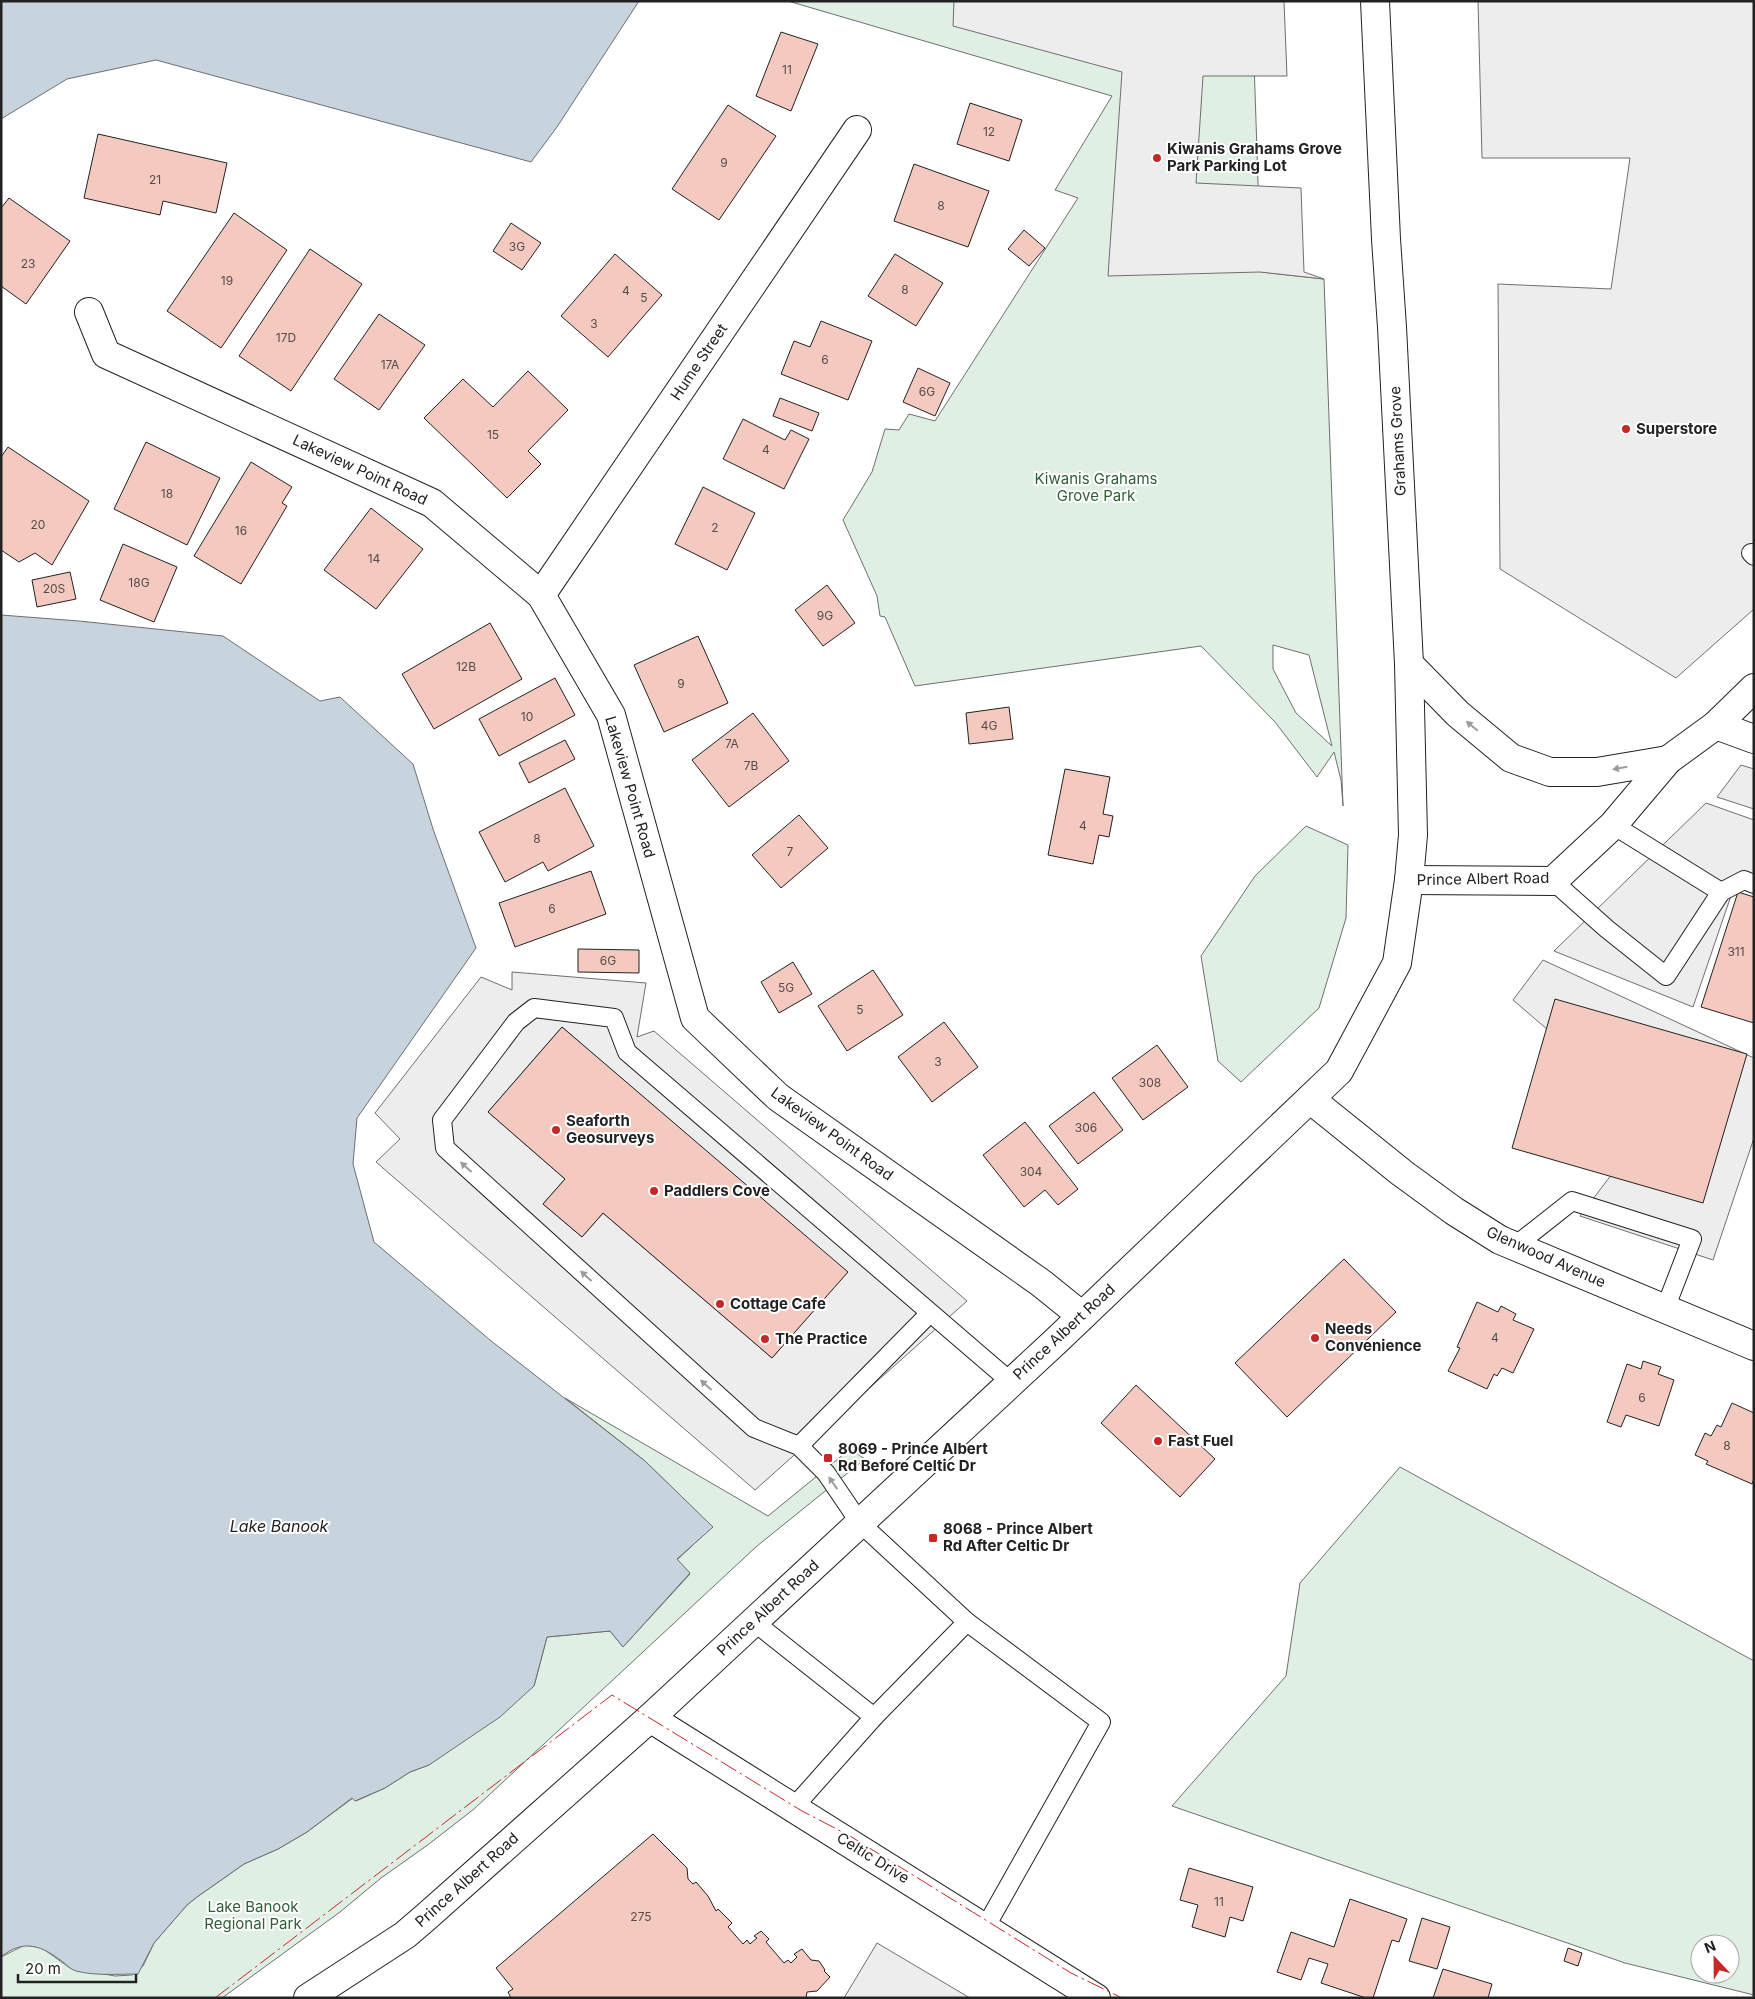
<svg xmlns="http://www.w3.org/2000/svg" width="1755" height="1999" font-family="Inter,sans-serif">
<rect width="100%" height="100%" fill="#fff"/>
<g fill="#e0efe3" stroke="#6f6f6f" fill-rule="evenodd">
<path d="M788,1H1252L1261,272L1324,279L1343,806L1341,780L1334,752L1317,777L1275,722L1201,646L915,686L885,617L880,616L877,596L843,520L872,472L885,429L899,430L909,414L935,421L1078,198L1055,190L1112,96ZM1273,645L1309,655L1332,746L1296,713L1273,669Z"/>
<path d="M1306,826L1348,845L1346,918L1319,1008L1241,1082L1218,1061L1201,956L1255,876Z"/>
<path d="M565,1398L768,1516L850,1449L865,1459L757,1546L474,1809L429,1844L381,1878L340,1912L222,1998H1V1957L25,1945L42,1948L70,1968L115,1976L132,1975L143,1966L154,1943L187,1905L197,1897L244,1864L278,1849L307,1832L353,1798L356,1801L385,1788L410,1772L429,1765L534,1686L547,1637L610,1631L623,1647L690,1574L677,1560L712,1527L645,1461Z"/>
<path d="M1400,1467L1754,1661V1995L1625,1963L1172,1806L1286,1676L1300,1583ZM1700,1944H1730V1974H1700Z"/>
</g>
<g fill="#ededed" stroke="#6f6f6f" fill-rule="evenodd">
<path d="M954,1H1284L1287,76H1203L1196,183L1301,188L1304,272L1324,279L1260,272L1108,276L1122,72L953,26Z"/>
<path d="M1478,1H1754V609L1676,678L1500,569L1498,284L1611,289L1630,158H1482Z"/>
<path d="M1741,765L1754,769V809L1717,797Z"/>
<path d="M1706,803L1754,820V890L1735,884L1693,1007L1554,951Z"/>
<path d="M1543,960L1754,1058V1138L1713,1260L1580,1216L1653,1120L1513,1000Z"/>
<path d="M512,972L646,983L637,1037L654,1031L967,1301L755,1490L376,1162L400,1139L375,1113L481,977L512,990ZM562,1027L847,1272L772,1358L603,1213L582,1237L543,1204L565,1179L488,1112Z"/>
<path d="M877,1943L970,1998H844Z"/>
</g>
<g fill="#c7d3dd" stroke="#6f6f6f">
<path d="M1,1H639L557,127L531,162L156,60L67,79L1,119Z"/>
<path d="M1,615L79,621L223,636L320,701L340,697L413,764L433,829L476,948L357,1118L353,1164L374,1242L490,1340L645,1461L713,1527L677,1559L690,1573L623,1647L610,1631L547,1637L534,1686L500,1717L429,1765L410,1772L385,1788L355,1801L352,1798L307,1832L278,1849L244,1864L197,1897L187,1905L154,1943L138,1974C118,1974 96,1976 76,1971C70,1969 68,1966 63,1962C42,1946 24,1938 1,1957Z"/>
</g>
<g fill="#f3c9c0" stroke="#222">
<path d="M781,32L818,44L791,111L756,96Z"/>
<path d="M970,103L1022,120L1009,161L957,144Z"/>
<path d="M728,105L776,136L719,220L672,189Z"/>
<path d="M98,134L227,163L216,213L163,201L160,215L84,198Z"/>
<path d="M914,164L989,191L968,247L894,221Z"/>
<path d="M9,198L70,241L26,304L1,286V208Z"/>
<path d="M234,213L287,250L221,348L167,311Z"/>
<path d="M511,223L541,243L522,270L493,251Z"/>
<path d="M1024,230L1045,248L1029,266L1008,249Z"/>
<path d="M310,249L362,284L291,391L239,356Z"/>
<path d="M615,254L662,295L608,357L561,316Z"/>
<path d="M895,254L943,283L916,326L868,296Z"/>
<path d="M379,314L425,345L379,410L334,379Z"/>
<path d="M821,321L872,341L848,400L781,374L794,341L810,347Z"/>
<path d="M918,368L950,383L935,416L903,402Z"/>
<path d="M528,371L568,410L528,451L541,464L507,498L424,418L463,379L493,407Z"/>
<path d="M780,398L819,413L812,431L773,416Z"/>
<path d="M743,419L785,440L791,430L809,439L784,489L723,459Z"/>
<path d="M146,442L220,478L187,545L114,509Z"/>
<path d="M8,447L89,501L52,565L35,553L19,562L1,550V457Z"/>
<path d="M251,462L292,487L282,503L287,506L241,584L194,556Z"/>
<path d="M703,487L755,513L727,570L675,544Z"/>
<path d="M371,508L423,549L376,609L324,570Z"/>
<path d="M123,544L177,567L154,622L100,600Z"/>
<path d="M70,572L76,599L37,607L32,580Z"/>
<path d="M827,585L855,623L823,646L795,610Z"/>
<path d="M490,623L522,679L434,729L402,674Z"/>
<path d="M698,636L728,703L664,732L634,665Z"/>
<path d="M555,678L575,715L499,756L479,719Z"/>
<path d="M1009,707L1013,739L969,744L966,713Z"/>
<path d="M753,713L789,761L729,807L692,760Z"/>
<path d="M565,740L575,759L529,783L519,763Z"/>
<path d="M1065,769L1110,777L1103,814L1113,816L1109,837L1099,835L1093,864L1048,855Z"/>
<path d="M565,788L594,846L548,871L543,862L505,882L479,832Z"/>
<path d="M799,815L828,848L781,888L752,855Z"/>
<path d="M591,871L606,914L515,947L499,903Z"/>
<path d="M1738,892L1754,897V1023L1701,1007Z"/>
<path d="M578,949L639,950V973L578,972Z"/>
<path d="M793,962L812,994L779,1013L761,982Z"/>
<path d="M873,970L903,1015L847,1051L818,1006Z"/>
<path d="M1555,999L1747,1054L1703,1203L1512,1148Z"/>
<path d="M944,1022L978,1067L932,1102L898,1057Z"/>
<path d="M562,1027L848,1272L772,1358L603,1213L582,1237L543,1204L565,1179L488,1112Z"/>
<path d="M1157,1045L1188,1087L1143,1120L1112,1078Z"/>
<path d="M1094,1092L1123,1130L1078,1164L1049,1126Z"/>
<path d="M1025,1122L1078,1189L1058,1205L1045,1190L1024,1207L983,1155Z"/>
<path d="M1344,1259L1396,1312L1287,1417L1235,1363Z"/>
<path d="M1477,1302L1498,1312L1501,1306L1516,1314L1513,1320L1534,1329L1513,1373L1502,1368L1497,1376L1494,1374L1487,1389L1448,1371L1460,1348L1457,1347Z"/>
<path d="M1643,1361L1661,1367L1658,1374L1674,1380L1659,1426L1626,1415L1621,1427L1607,1422L1627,1364L1641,1369Z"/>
<path d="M1136,1385L1215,1459L1180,1497L1101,1423Z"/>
<path d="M1732,1403L1754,1413V1479L1752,1484L1706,1464L1708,1461L1695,1455L1705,1433L1711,1436L1717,1425L1721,1427Z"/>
<path d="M653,1834L687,1868L688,1879L693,1884L696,1882L708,1896L716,1911L718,1909L732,1923L728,1927L743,1944L747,1940L750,1944L757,1938L754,1936L761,1931L769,1939L766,1942L784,1963L788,1960L791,1963L797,1957L794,1954L802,1949L811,1960L819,1961L825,1970L824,1971L830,1977L817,1991L807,1992L806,1998H511L508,1992L513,1989L496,1968Z"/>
<path d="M1189,1868L1253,1887L1243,1921L1230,1917L1225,1937L1192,1927L1198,1905L1180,1900Z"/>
<path d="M1350,1899L1407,1919L1399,1942L1392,1940L1373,1998H1366L1321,1983L1328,1964L1309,1958L1301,1980L1277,1972L1291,1932L1334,1947Z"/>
<path d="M1422,1918L1450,1927L1437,1969L1409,1961Z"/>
<path d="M1568,1948L1582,1953L1578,1966L1564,1961Z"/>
<path d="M1443,1969L1492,1984L1488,1998H1433Z"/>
</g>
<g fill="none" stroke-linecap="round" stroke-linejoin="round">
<g stroke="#222" stroke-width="20">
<g id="lane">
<path d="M1751,553L1754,556"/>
<path d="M1613,825L1721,892L1744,880L1754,884"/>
<path d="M1553,881L1607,929L1666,976L1721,892"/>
<path d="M1515,1246L1572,1201L1692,1239L1665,1309"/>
<path d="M799,1446L930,1313"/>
<path d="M753,1621L874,1717"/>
<path d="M793,1808L874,1717L967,1622"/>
<path d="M985,1928L1101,1722L967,1622L860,1523L826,1473L799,1446L754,1428L445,1148L442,1120L516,1022L534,1008L614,1018L627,1052L1011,1382"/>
</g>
</g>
<g stroke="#222" stroke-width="30">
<g id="street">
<path d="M89,312L106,354L432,503L541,595L611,715L695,1018L778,1097L1041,1283L1082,1316"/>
<path d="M541,595L857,130"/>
<path d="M1716,725L1754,739"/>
<path d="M1409,880L1553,881L1613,825L1668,760L1716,725L1754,688"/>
<path d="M1310,1099L1402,1173L1454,1211L1500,1240L1754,1346"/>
<path d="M650,1718L1096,1998"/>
</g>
</g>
<g stroke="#222" stroke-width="30">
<g id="secondary">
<path d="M1409,664L1458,714L1511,758L1550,772H1597L1668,760"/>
<path d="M308,1998L405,1935L426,1917L650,1718L1056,1341L1339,1071L1397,963L1409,880L1413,835L1409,664L1392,327L1386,239L1375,1"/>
</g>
</g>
<use href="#lane" stroke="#fff" stroke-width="18"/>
<use href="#street" stroke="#fff" stroke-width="28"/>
<use href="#secondary" stroke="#fff" stroke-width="28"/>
<path stroke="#c62828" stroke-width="1" stroke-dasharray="18 4 2.5 4" stroke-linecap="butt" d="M215,1998L612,1695L802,1811L850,1836L1071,1973L1122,1998"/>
</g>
<defs><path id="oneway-solid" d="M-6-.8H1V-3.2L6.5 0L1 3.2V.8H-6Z" transform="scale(1.25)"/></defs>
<g fill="#9c9c9c">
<use href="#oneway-solid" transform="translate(1472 726) rotate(-140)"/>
<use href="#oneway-solid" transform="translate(1620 768) rotate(170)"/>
<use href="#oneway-solid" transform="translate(466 1167) rotate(-138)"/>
<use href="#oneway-solid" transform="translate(586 1276) rotate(-138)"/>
<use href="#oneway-solid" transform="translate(706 1385) rotate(-138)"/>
<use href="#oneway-solid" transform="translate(833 1483) rotate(-125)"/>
</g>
<g fill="#c62828" stroke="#fff" stroke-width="2">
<circle cx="1157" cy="158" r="5"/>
<circle cx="1626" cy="429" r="5"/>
<circle cx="556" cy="1130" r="5"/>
<circle cx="654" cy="1191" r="5"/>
<circle cx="720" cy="1304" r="5"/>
<circle cx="1315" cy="1338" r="5"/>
<circle cx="765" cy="1339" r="5"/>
<circle cx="1158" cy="1441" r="5"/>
<rect x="823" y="1453" width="10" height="10" rx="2.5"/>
<rect x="928" y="1533" width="10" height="10" rx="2.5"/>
</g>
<g text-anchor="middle" stroke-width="4" stroke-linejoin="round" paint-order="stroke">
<g font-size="12" fill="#564c4a">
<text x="787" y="74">11</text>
<text x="989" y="136">12</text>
<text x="724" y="167">9</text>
<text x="155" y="184">21</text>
<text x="941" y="210">8</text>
<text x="517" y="251">3G</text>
<text x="28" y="268">23</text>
<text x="227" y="285">19</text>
<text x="905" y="294">8</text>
<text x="626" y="295">4</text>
<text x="644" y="302">5</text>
<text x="594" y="328">3</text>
<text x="286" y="342">17D</text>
<text x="825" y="364">6</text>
<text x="390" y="369">17A</text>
<text x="927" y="396">6G</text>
<text x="493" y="439">15</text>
<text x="766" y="454">4</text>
<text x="167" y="498">18</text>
<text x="38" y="529">20</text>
<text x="715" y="532">2</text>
<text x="241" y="535">16</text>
<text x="374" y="563">14</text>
<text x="139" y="587">18G</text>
<text x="54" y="593">20S</text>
<text x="825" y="620">9G</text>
<text x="466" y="671">12B</text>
<text x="681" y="688">9</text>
<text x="527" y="721">10</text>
<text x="989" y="730">4G</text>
<text x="732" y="748">7A</text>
<text x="751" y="770">7B</text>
<text x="1083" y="830">4</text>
<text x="537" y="843">8</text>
<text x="790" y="856">7</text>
<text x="552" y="913">6</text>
<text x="1736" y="956">311</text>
<text x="608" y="965">6G</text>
<text x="786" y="992">5G</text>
<text x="860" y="1014">5</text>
<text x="938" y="1066">3</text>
<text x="1150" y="1087">308</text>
<text x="1086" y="1132">306</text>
<text x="1031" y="1176">304</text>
<text x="1495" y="1342">4</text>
<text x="1642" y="1402">6</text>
<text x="1727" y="1450">8</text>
<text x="1219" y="1906">11</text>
<text x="641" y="1921">275</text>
</g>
<g font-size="15" font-weight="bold" fill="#222" stroke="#fff" text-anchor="start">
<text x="1167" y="154">Kiwanis Grahams Grove<tspan x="1167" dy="17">Park Parking Lot</tspan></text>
<text x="1636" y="434">Superstore</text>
<text x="566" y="1126">Seaforth<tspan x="566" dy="17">Geosurveys</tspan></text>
<text x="664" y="1196">Paddlers Cove</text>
<text x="730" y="1309">Cottage Cafe</text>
<text x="1325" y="1334">Needs<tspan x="1325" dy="17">Convenience</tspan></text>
<text x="775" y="1344">The Practice</text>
<text x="1168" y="1446">Fast Fuel</text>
<text x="838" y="1454">8069 - Prince Albert<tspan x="838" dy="17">Rd Before Celtic Dr</tspan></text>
<text x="943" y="1534">8068 - Prince Albert<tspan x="943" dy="17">Rd After Celtic Dr</tspan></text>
</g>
<g font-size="15" fill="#222" stroke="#fff">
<text transform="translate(699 362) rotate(-56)" y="5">Hume Street</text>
<text transform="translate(1398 441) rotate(-93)" y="5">Grahams Grove</text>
<text transform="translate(360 470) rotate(25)" y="5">Lakeview Point Road</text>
<text transform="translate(630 787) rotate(74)" y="5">Lakeview Point Road</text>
<text transform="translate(1483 879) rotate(-1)" y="5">Prince Albert Road</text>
<text transform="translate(832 1134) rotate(36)" y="5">Lakeview Point Road</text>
<text transform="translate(1546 1257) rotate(24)" y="5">Glenwood Avenue</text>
<text transform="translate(1064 1332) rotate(-43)" y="5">Prince Albert Road</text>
<text transform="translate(768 1608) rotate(-43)" y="5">Prince Albert Road</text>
<text transform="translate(873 1858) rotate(32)" y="5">Celtic Drive</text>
<text transform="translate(467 1880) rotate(-42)" y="5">Prince Albert Road</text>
</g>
<g font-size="15" fill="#2f5e38" stroke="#fff">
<text x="1096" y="484">Kiwanis Grahams<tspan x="1096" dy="17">Grove Park</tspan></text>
<text x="253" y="1912">Lake Banook<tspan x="253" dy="17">Regional Park</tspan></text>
</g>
<g font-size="16" font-style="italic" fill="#222" stroke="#fff">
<text x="279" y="1532">Lake Banook</text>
</g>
</g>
<rect width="1755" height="1999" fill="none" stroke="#222222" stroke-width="5"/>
<g transform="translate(1715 1959) rotate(338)"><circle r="24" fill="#ffffff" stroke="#a7a7a7"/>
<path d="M0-4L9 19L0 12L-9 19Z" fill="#c62828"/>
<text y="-8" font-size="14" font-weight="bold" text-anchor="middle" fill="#222222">N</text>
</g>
<path d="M18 1974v8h118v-8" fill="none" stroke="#222222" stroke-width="2.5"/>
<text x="25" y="1974" font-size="15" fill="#222222" stroke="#ffffff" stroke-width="4" paint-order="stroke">20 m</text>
</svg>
